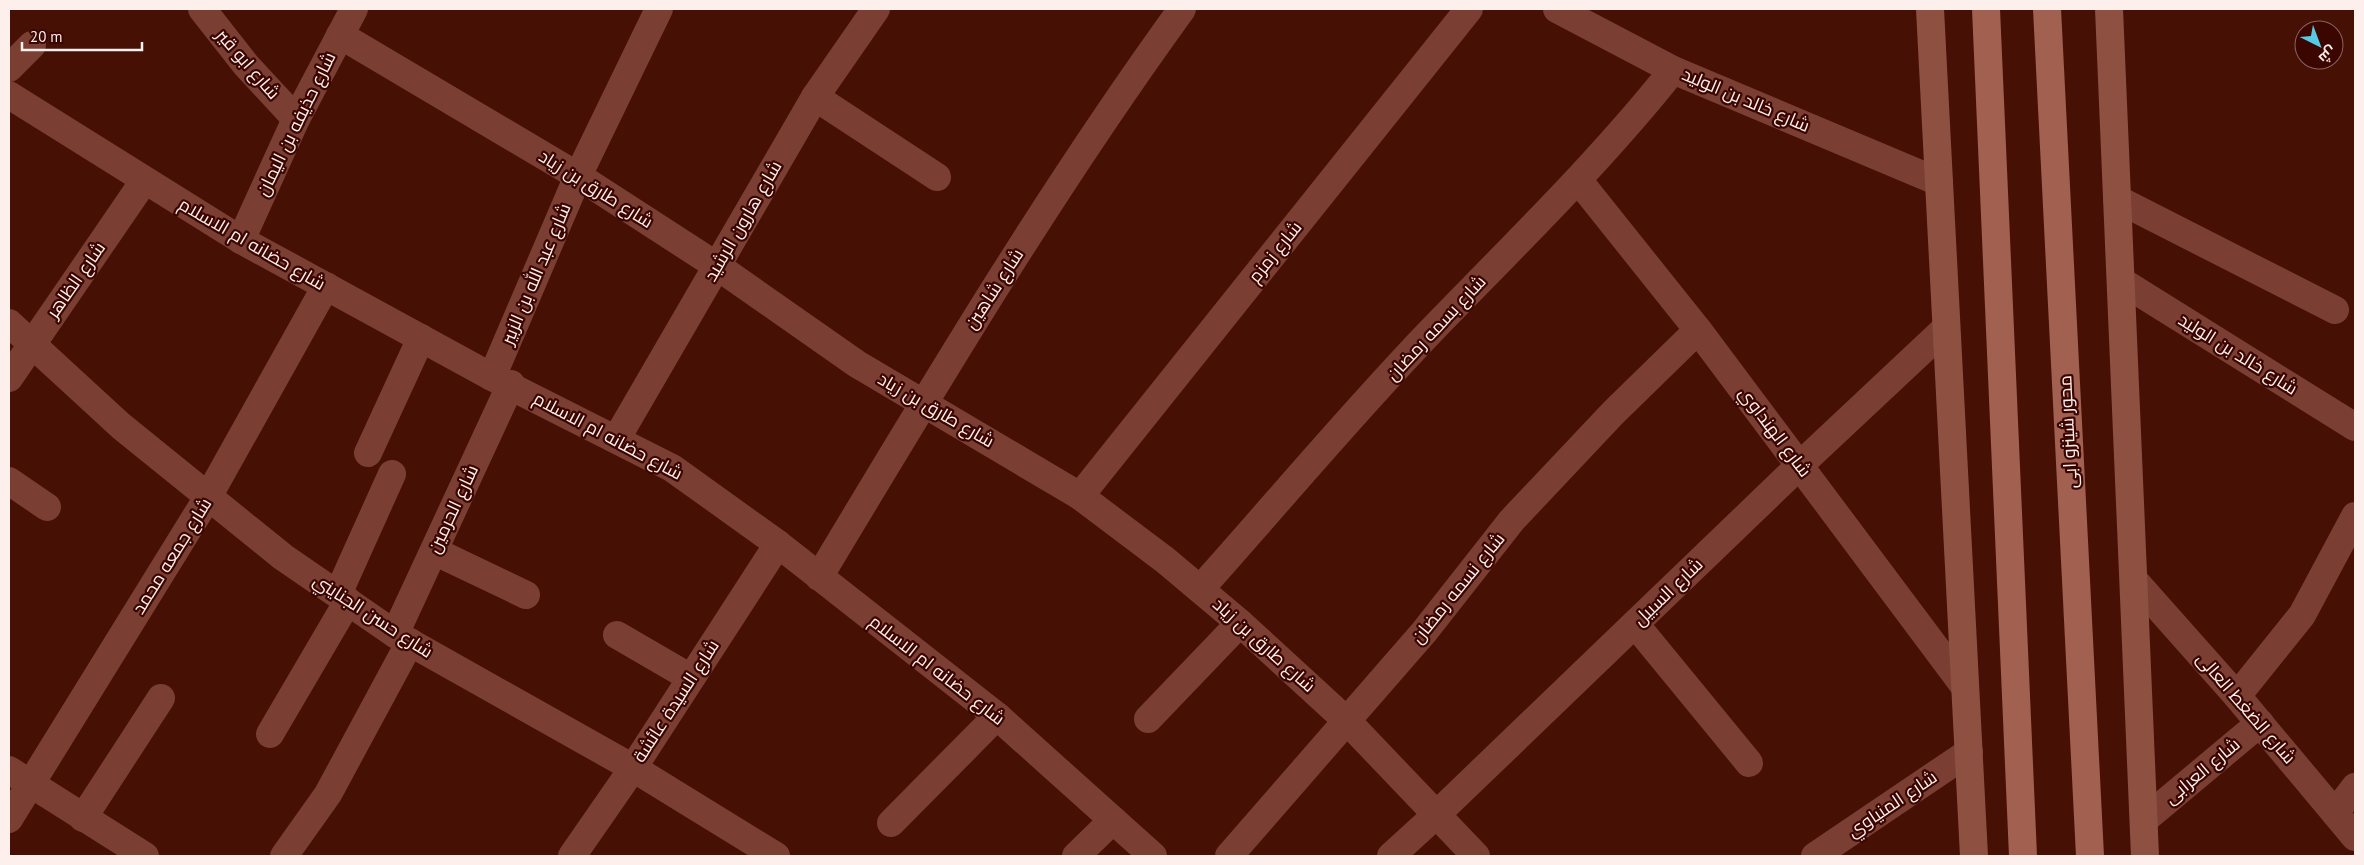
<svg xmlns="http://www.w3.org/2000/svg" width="2364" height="865" font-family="'PT Sans',Cairo,sans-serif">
<rect width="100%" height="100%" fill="#461005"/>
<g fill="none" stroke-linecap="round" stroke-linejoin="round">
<g stroke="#7a3f32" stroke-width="28">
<path d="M202,9L246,65L296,119"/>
<path d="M1557,9L1673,70L1939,182"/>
<path d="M340,35L578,176L717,266L857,364L1080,496L1165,560L1240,623L1348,722L1476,856"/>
<path d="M9,68L32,45"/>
<path d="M9,95L241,240L492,377L672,468L778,544L997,716L1153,856"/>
<path d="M815,97L937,177"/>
<path d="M1579,181L1698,330L1965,687"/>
<path d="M2117,199L2335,310"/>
<path d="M241,240L296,119L354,9"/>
<path d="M2121,281L2355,427"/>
<path d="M9,323L121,426L283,557L395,634L633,768L776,856"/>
<path d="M492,377L578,176L659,9"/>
<path d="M9,378L144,181"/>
<path d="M617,438L815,97L876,9"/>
<path d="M368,453L421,338"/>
<path d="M9,481L47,507"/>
<path d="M1080,496L1469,9"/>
<path d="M434,551L526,595"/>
<path d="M819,577C935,384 1050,191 1182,9"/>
<path d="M2134,580L2237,696L2355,837"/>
<path d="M1201,588C1278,502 1352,413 1432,330C1515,244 1599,163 1673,70"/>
<path d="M338,594L392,474"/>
<path d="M1635,624L1749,763"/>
<path d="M395,634L511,384"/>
<path d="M617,635L691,678"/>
<path d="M2237,696L2302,615L2355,516"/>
<path d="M1148,719L1240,623"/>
<path d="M270,734L348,601"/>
<path d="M9,770L145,856"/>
<path d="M2335,813L2355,787"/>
<path d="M83,818L161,698"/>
<path d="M9,819L208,497L326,286"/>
<path d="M2144,820L2260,723"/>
<path d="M891,823L997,716"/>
<path d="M284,856L328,794L410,642"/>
<path d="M572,856L633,768L778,544"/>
<path d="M1076,856L1113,820"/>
<path d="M1229,856L1424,632L1512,520L1613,413L1698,330"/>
<path d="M1391,856L1436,815L1800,465L1946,328"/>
<path d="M1815,856L1969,752"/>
</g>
<g stroke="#8e5041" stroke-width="28">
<path d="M1930,9L1974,856"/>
<path d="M2109,9L2145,856"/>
</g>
<g stroke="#a26051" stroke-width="28">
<path d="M1986,9L2023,856"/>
<path d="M2047,9L2090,856"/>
</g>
</g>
<g text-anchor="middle" stroke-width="4.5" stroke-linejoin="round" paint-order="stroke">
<g font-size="18" fill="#fdefeb" stroke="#3b0500">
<text transform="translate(248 64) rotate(49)" y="6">شارع ابو قير</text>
<text transform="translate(1746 100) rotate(23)" y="6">شارع خالد بن الوليد</text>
<text transform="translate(296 124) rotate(-64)" y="6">شارع حذيفه بن اليمان</text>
<text transform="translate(596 189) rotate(32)" y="6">شارع طارق بن زياد</text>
<text transform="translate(743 221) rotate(-60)" y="6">شارع هارون الرشيد</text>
<text transform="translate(252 244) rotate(30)" y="6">شارع حضانه ام الاسلام</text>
<text transform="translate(1275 252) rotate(-51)" y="6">شارع زمزم</text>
<text transform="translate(536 274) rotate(-67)" y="6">شارع عبد الله بن الزبير</text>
<text transform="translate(76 280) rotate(-55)" y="6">شارع الظاهر</text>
<text transform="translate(994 289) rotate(-57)" y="6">شارع شاهين</text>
<text transform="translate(1436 328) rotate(-47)" y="6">شارع بسمه رمضان</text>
<text transform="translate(2238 354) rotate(32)" y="6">شارع خالد بن الوليد</text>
<text transform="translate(936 410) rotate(30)" y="6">شارع طارق بن زياد</text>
<text transform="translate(1775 432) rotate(53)" y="6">شارع الهنداوي</text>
<text transform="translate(2068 432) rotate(-93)" y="6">محور شينزو ابى</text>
<text transform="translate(608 436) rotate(28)" y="6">شارع حضانه ام الاسلام</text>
<text transform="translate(453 509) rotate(-65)" y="6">شارع الحرمين</text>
<text transform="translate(172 556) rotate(-58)" y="6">شارع جمعه محمد</text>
<text transform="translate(1458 588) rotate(-51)" y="6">شارع نسمه رمضان</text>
<text transform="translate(1668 592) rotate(-44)" y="6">شارع السبيل</text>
<text transform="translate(373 616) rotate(33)" y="6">شارع حسن الجنايني</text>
<text transform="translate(1264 645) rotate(42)" y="6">شارع طارق بن زياد</text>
<text transform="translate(937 670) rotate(38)" y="6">شارع حضانه ام الاسلام</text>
<text transform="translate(676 701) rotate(-57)" y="6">شارع السيدة عائشة</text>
<text transform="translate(2246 708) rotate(49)" y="6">شارع الضغط العالى</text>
<text transform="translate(2202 771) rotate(-40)" y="6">شارع العرابى</text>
<text transform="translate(1892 804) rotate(-34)" y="6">شارع المنياوي</text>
</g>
</g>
<rect width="2364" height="865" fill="none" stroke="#fdefeb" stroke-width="20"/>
<g transform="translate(2319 45) rotate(138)"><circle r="24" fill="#3b0500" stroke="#89635e"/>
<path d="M0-4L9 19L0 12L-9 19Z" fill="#57c9e2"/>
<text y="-8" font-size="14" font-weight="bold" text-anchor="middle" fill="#fdefeb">ش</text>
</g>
<path d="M22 42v8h120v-8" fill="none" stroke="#fdefeb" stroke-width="2.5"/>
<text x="30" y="42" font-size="15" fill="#fdefeb" stroke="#3b0500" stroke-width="4" paint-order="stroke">20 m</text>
</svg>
